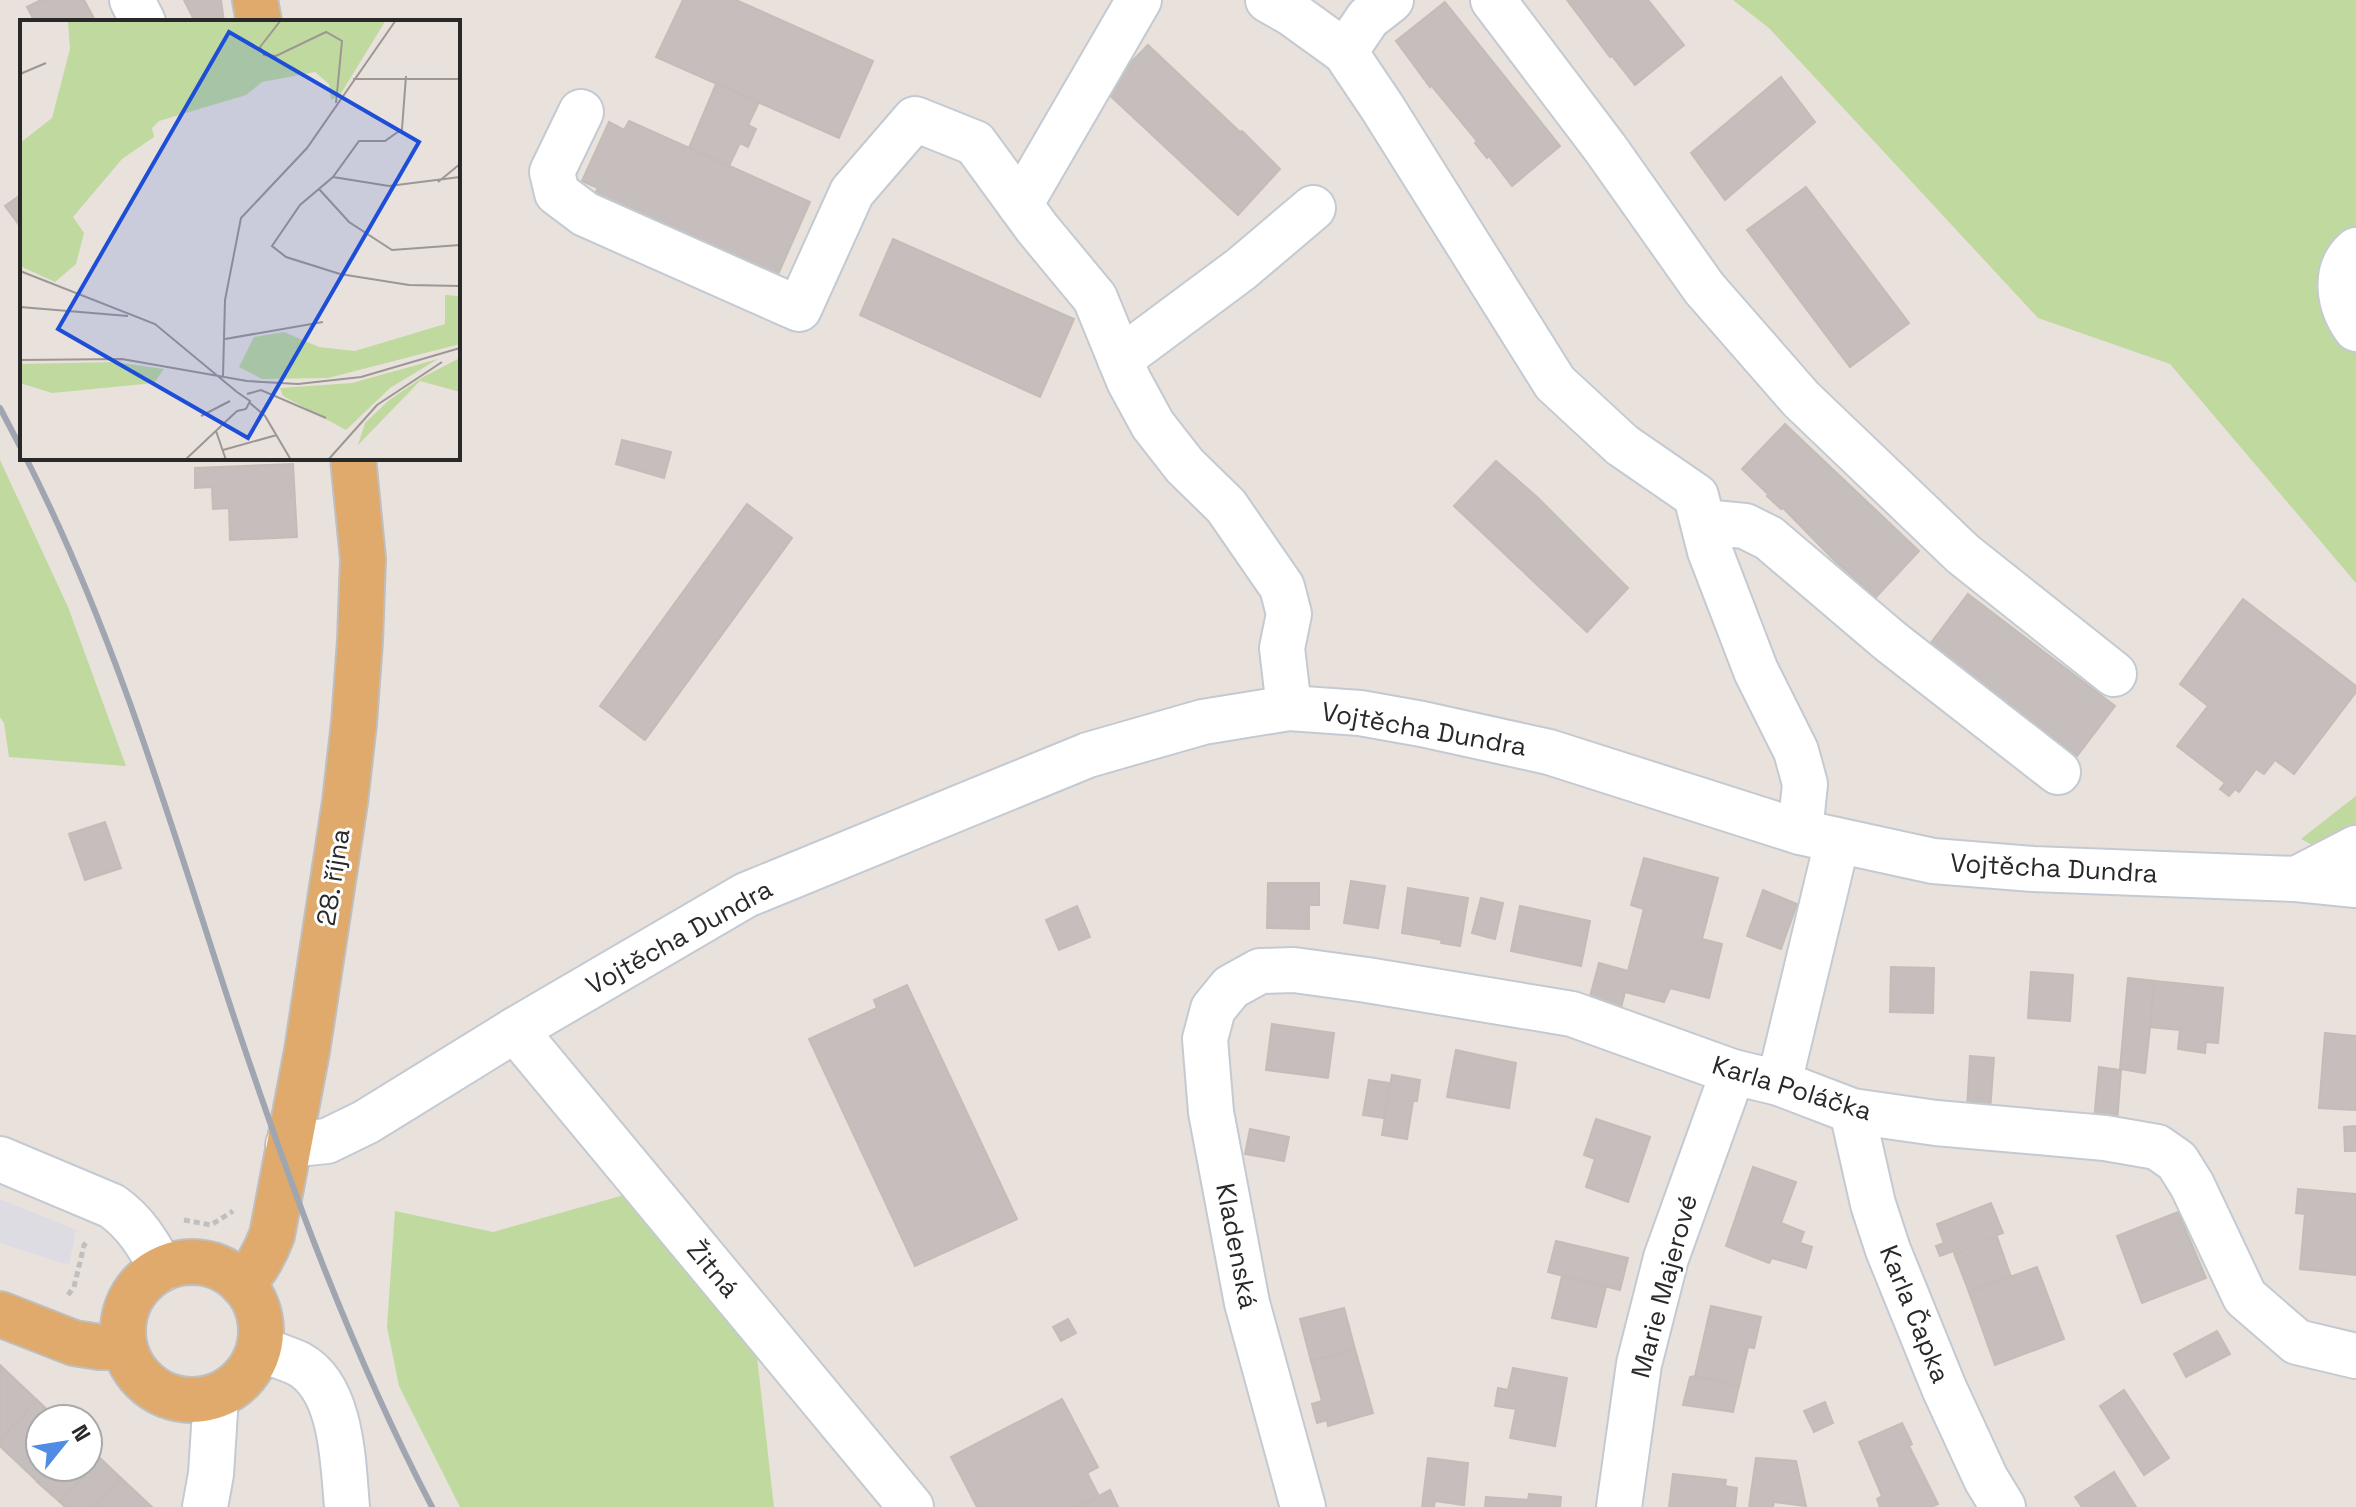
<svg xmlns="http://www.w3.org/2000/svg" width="2356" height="1507" font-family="'Space Grotesk',sans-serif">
<rect width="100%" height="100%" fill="#e9e1dc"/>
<path fill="#dddce2" d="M0,1199L76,1230L69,1265L0,1243Z"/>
<g fill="#c0d99f">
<path d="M1733,0H2356V583L2170,364L2038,318L1769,28Z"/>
<path d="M0,460L68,607L126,766L9,757L4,723L0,717Z"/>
<path d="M2356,796V868L2301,839Z"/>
<path d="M624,1195L757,1357L774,1507H460L399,1386L387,1327L395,1211L493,1232Z"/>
</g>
<g fill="#c5bebc" stroke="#c4bcb6" stroke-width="2">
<path d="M41,0H84L96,22H35L27,7Z"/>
<path d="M184,0H221L224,22H195Z"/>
<path d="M683,0H736L873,61L839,138L656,57Z"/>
<path d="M1567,0H1648L1684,45L1635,85L1612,56L1610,57Z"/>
<path d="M1445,2L1560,146L1512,186L1489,156L1487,158L1475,143L1477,141L1431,85L1430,87L1396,41Z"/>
<path d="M1148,45L1240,132L1242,131L1280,169L1238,215L1104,90Z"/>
<path d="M1781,77L1815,122L1725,200L1691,153Z"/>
<path d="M716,84L759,102L748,125L756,129L748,147L740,143L729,166L689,148Z"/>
<path d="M629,121L810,202L776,279L593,197L598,188L582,181L609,122L624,130Z"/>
<path d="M1806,187L1909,323L1850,367L1747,230Z"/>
<path d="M22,194V229L5,206Z"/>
<path d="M893,239L1074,319L1040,397L860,315Z"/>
<path d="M1785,424L1919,551L1876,597L1834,560L1783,508L1781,509L1767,496L1769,495L1742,469Z"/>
<path d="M622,440L671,452L664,478L616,464Z"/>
<path d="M1496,461L1537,497L1628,588L1587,632L1454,506Z"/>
<path d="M293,464L297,537L230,540L229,508L213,509L212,487L195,488V468Z"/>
<path d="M747,504L792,538L645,740L600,706Z"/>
<path d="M1968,594L2115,706L2077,756L1930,644Z"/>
<path d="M2243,599L2356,686V692L2294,774L2275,760L2264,774L2256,769L2239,792L2235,789L2229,796L2220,789L2225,783L2177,746L2208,706L2180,684Z"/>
<path d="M105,822L121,868L85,880L69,834Z"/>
<path d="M1644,858L1718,878L1702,939L1722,944L1709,998L1670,988L1664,1002L1625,992L1620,1012L1588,1004L1599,963L1628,971L1644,909L1631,905Z"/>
<path d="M1351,881L1385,886L1378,928L1344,923Z"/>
<path d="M1268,883H1319V905H1309V929L1267,928Z"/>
<path d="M1408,888L1468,898L1460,946L1441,943L1442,940L1402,933Z"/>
<path d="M1763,890L1797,904L1781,949L1747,936Z"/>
<path d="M1481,898L1503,903L1495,939L1472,933Z"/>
<path d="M1077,906L1090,937L1059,950L1046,920Z"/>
<path d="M1520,906L1590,921L1581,966L1511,951Z"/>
<path d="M1891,967L1934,968L1933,1013L1890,1012Z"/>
<path d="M2031,972L2073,975L2070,1021L2028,1018Z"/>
<path d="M2128,978L2155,981L2145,1073L2120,1069Z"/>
<path d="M2155,981L2223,988L2218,1043L2206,1042L2205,1053L2178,1049L2180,1030L2150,1027Z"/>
<path d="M907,985L1017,1219L915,1266L809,1039L877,1008L874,1000Z"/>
<path d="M1272,1024L1334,1033L1328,1078L1266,1070Z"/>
<path d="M2325,1033L2356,1036V1110L2319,1108Z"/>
<path d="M1456,1050L1516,1063L1509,1108L1447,1097Z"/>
<path d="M1970,1056L1994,1058L1990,1112L1967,1110Z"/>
<path d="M2099,1067L2121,1070L2117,1123L2094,1121Z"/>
<path d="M1392,1075L1420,1080L1417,1101H1413L1407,1139L1382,1135Z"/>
<path d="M1369,1080L1390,1083L1384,1118L1363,1115Z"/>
<path d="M1596,1119L1650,1137L1628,1202L1586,1187L1595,1159L1584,1155Z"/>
<path d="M2356,1126V1151H2345L2344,1127Z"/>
<path d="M1250,1129L1289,1137L1284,1161L1245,1154Z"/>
<path d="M1753,1167L1796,1182L1781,1223L1804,1232L1800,1243L1812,1247L1806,1268L1772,1258L1769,1263L1726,1246Z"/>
<path d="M2298,1189L2356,1194V1275L2300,1269L2305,1214L2296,1213Z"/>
<path d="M1991,1203L2003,1233L1940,1256L1936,1246L1944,1243L1937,1224Z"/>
<path d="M2178,1212L2206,1278L2142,1303L2117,1236Z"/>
<path d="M1997,1237L2011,1277L1969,1292L1954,1253Z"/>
<path d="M1556,1241L1628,1258L1620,1290L1548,1272Z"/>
<path d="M2037,1267L2064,1339L1995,1365L1969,1292Z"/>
<path d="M1562,1276L1606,1287L1596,1327L1552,1318Z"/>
<path d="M1711,1306L1761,1317L1754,1348L1748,1347L1739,1386L1695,1376Z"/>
<path d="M1344,1308L1355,1349L1311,1361L1300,1319Z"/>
<path d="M1068,1319L1076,1333L1061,1341L1053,1327Z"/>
<path d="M2217,1331L2230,1354L2186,1377L2174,1354Z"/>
<path d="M1355,1349L1373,1413L1328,1426L1327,1420L1317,1423L1312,1404L1322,1401L1311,1361Z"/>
<path d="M0,1365L37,1400L0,1440Z"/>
<path d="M1513,1368L1567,1378L1555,1446L1510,1438L1516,1409L1495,1406L1498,1388L1508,1390Z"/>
<path d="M1695,1376L1739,1386L1733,1412L1683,1405L1690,1377Z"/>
<path d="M2124,1390L2169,1458L2144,1475L2100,1406Z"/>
<path d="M1062,1399L1098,1467L1087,1473L1099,1496L1077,1507H977L951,1457Z"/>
<path d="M37,1400L57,1419H40V1467H53L38,1482L0,1446V1440Z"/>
<path d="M1825,1402L1833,1423L1814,1432L1804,1411Z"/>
<path d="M1902,1423L1912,1444L1909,1446L1938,1504L1931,1507H1880L1877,1499L1882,1496L1859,1442Z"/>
<path d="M88,1447L100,1458L60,1502L36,1481L38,1482L53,1467H88Z"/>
<path d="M100,1458L121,1478L94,1507H65L60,1502Z"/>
<path d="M1428,1458L1468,1463L1464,1505L1435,1501L1434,1507H1422Z"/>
<path d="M1756,1458L1796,1461L1806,1506L1774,1502L1773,1507H1749Z"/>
<path d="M2114,1472L2136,1507H2082L2075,1497Z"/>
<path d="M1673,1474L1726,1480L1725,1486L1737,1488L1735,1507H1669Z"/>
<path d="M121,1478L152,1507H94Z"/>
<path d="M1110,1490L1118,1507H1077L1099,1496Z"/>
<path d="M1529,1494L1561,1497L1560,1507H1485L1486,1497L1528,1500Z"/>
</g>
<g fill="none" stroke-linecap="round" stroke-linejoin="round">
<g stroke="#c4cad1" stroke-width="48">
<g id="minor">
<path d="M132,0L143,22"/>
<path d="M1268,0L1291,13L1345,52L1382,107L1555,383L1622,445L1696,496L1710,551L1756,671L1796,751L1805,784L1800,832"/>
<path d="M1493,0L1605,148L1704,288L1801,399L1963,554L2114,674"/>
<path d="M1345,52L1368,18L1391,0"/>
<path d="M581,112L552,172L557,193L585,214L799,309L852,192L915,119L975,143L1037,228L1095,298L1129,381L1153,425L1185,466L1226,506L1282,587L1289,614L1282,648L1289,708"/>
<path d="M1020,205L1139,0"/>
<path d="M2356,250C2332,271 2339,306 2356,329"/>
<path d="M1120,359L1241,269L1313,208"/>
<path d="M1703,522L1745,526L1769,538L1890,641L2058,772"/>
<path d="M2296,879L2356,848"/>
<path d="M515,1030L911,1507"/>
<path d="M1779,1083L1837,842"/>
<path d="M1852,1111L1873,1204L1888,1250L1944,1388L1986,1479L2003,1507"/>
<path d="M288,1145L327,1141L366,1122L515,1030L746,895L1088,755L1203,722L1289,708L1360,713L1422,724L1549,752L1800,832L1933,861L2033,869L2296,879L2356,885"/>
<path d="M0,1159L112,1206C136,1223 148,1244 162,1269"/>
<path d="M259,1349C272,1354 287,1358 299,1364C343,1388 343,1464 347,1507"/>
<path d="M205,1507L211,1474L216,1396"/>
<path d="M1303,1507L1247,1303L1211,1112L1205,1039L1213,1009L1231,987L1260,971L1294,970L1367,980L1572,1014L1733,1072L1779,1083L1852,1111L1936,1123L2105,1138L2157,1147L2177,1161L2192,1185L2245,1297L2297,1342L2356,1356"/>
<path d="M1619,1507L1639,1364L1666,1258L1733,1072"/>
</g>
</g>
<g stroke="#bfbfbf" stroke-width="48">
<g id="major">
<path d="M255,0L259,22"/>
<circle cx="192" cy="1331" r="69"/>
<path d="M242,1284C257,1269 265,1254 272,1235L307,1051L345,802L354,723L360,641L363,559L353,458"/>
<path d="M0,1314L74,1343L100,1347H124"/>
</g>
</g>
<g stroke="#bfbfbf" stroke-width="5" stroke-dasharray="6 4" stroke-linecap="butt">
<path d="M184,1220L211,1225L233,1211"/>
<path d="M68,1295L74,1287L84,1245L88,1241"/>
</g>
<use href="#minor" stroke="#fff" stroke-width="44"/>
<use href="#major" stroke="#dfaa6c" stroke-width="44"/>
<g stroke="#a0a6b1" stroke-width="6">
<path d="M0,408L22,450"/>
<path d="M26,458C114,631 169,818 229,1002C286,1174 348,1346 432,1507"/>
</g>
</g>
<g text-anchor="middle" stroke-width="6" stroke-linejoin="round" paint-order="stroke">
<g font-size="26" fill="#292929" stroke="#fff">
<text transform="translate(1424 729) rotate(10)" y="9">Vojtěcha Dundra</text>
<text transform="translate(2054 868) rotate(3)" y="9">Vojtěcha Dundra</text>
<text transform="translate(333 877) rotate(-81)" y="9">28. října</text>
<text transform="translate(679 937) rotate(-29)" y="9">Vojtěcha Dundra</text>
<text transform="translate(1792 1088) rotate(17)" y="9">Karla Poláčka</text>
<text transform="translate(1237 1246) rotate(79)" y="9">Kladenská</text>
<text transform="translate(713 1269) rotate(50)" y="9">Žitná</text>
<text transform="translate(1664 1286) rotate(-75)" y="9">Marie Majerové</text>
<text transform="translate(1915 1314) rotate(68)" y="9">Karla Čapka</text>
</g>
</g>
<g transform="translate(20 20)">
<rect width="440" height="440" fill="#e9e1dc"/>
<path d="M48,0H366L320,75L311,80L309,64L295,52L242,62L226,75L139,101L132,108L134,117L102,139L53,197L64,213L56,244L35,262L0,246V123L32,98L50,29ZM425,275L440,276V324L308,358L242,359L219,347L234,317L264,312L299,327L335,331L425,304ZM440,338V372L400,361L338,425L345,403L368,381L403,357ZM418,339L370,368L326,410L263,376L260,368L332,363ZM94,342L144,349L134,363L32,373L0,363V344Z" fill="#c0d99f"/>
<path fill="none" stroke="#9c9794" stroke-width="2" d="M261,0L240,27L244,35L256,36L306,12L322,21L316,83M0,54L26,43M386,56L382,109L365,121H339L313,157L280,185L252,226L266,237L320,254L389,265L440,266M333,59H440M313,157L369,166L440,157M418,162L440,144M299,169L329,202L372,230L440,225M0,251L135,304L217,372M0,287L108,296M205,319L303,302M0,340L102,339L227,361L278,364L341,357L440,328M203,356L205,280L221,198L287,128L376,0M227,374L241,370L306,398M230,383L245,396L271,440M217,391L226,389L230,381L217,372M181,396L210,381M196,411L206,440M203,430L257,415M165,440L217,391M308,440L357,385L422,342"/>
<path fill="#1d4ed8" fill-opacity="0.15" stroke="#1d4ed8" stroke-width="4" d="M209,12L399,122L228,418L38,309Z"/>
<rect width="440" height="440" fill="none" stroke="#292929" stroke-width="4"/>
</g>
<g transform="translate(64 1443) rotate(60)"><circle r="38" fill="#ffffff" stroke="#a9a9a9" stroke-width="2"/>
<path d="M0-6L14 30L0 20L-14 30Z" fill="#508ce3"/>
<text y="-12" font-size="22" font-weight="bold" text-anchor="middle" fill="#292929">N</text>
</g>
</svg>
